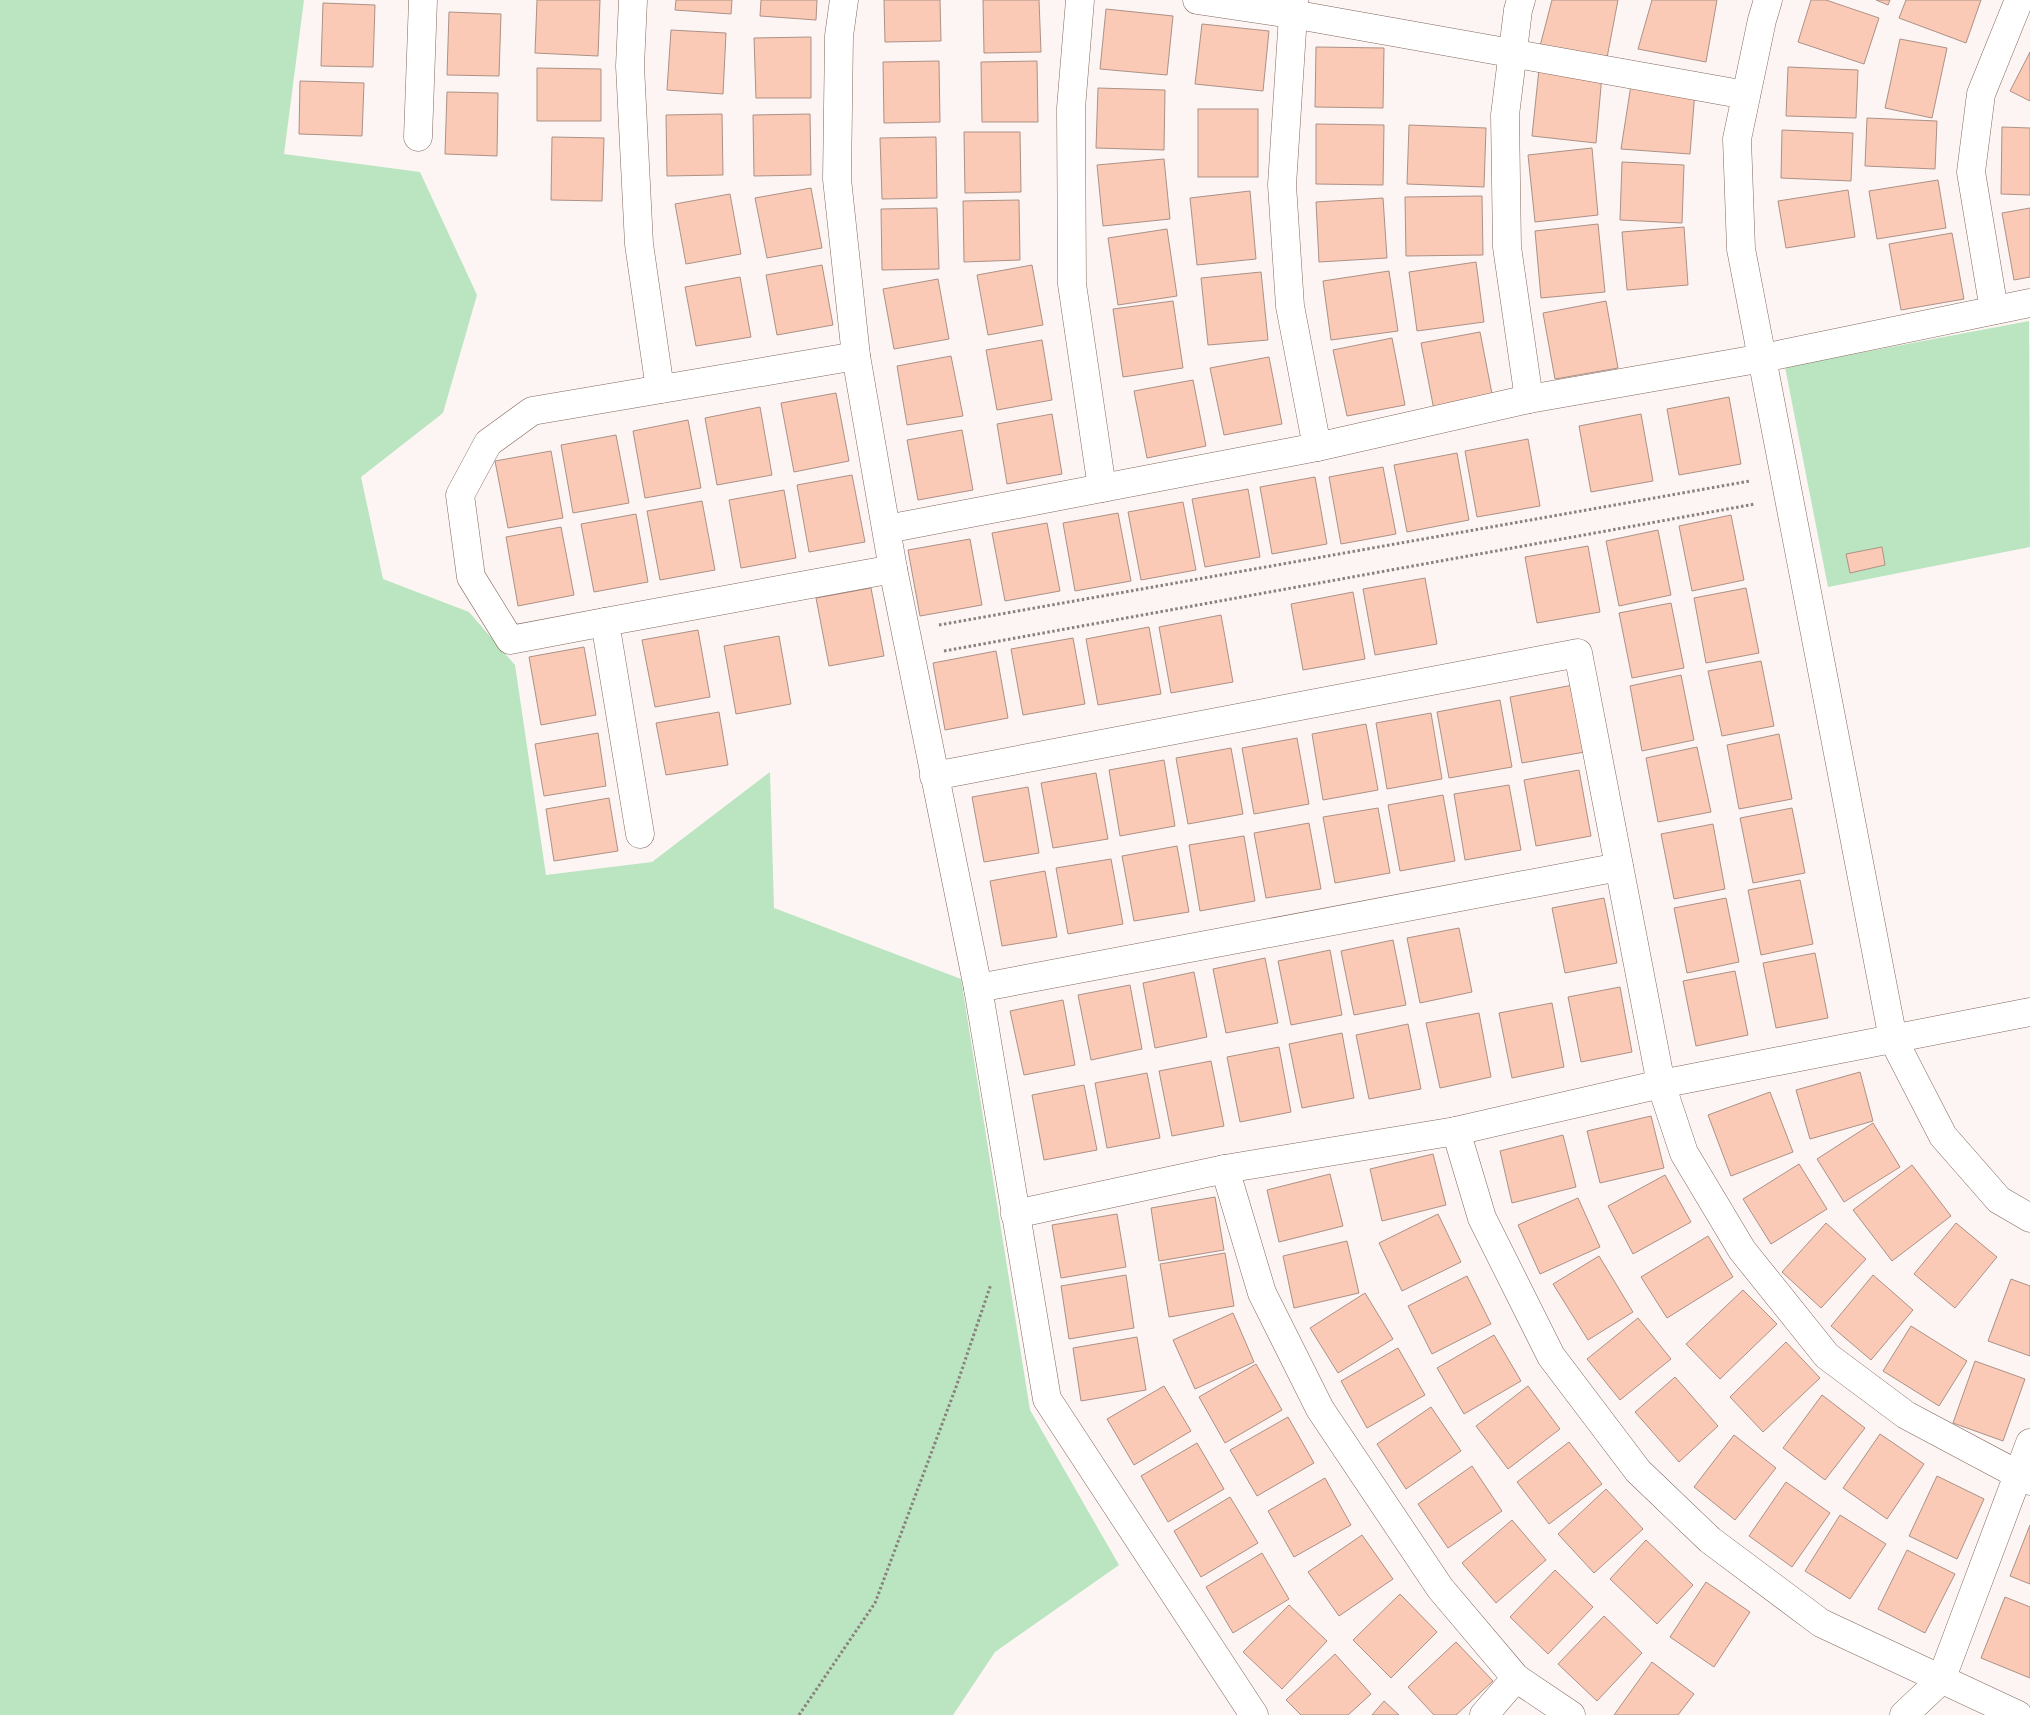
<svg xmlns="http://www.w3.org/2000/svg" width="2030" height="1715" font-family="'PT Sans',sans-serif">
<rect width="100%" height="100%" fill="#fcf5f3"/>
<g fill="#bae5c0">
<path d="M0,0H304L284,154L420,172L477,295L443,413L361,477L383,579L469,612L515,665L546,875L652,862L770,772L774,908L961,979L1030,1410L1119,1565L995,1652L953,1715H0Z"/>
<path d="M2029,321L2030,547L1828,587L1785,367Z"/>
</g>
<g fill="#facab6" stroke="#ad9186">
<path d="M537,0H600L598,56L535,53Z"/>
<path d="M676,0H732L731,14L675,10Z"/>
<path d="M761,0H817L816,20L760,16Z"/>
<path d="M884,0H940L941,41L885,42Z"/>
<path d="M983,0H1039L1041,52L984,53Z"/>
<path d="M1552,0H1618L1606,63L1539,50Z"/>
<path d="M1652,0H1717L1706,62L1638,49Z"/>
<path d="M1811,0H1826L1879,18L1864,64L1798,42Z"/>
<path d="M1876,0H1890L1888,5Z"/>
<path d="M1906,0H1981L1966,43L1899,18Z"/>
<path d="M323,3L375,5L373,67L321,66Z"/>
<path d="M1106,9L1173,16L1167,75L1100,69Z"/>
<path d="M449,12L501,14L499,76L447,75Z"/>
<path d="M1202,24L1269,31L1263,91L1195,84Z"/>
<path d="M671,30L726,33L723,94L667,90Z"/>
<path d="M811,37V98H756L754,38Z"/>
<path d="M1900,39L1947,48L1932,118L1885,108Z"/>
<path d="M1316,47L1384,48L1383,108L1315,107Z"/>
<path d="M2030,52V101L2010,91Z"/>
<path d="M939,61L940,122L884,123L883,62Z"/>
<path d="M1037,61L1038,122H982L981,62Z"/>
<path d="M1788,67L1858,70L1856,118L1786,116Z"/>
<path d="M537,68L601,69V121H537Z"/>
<path d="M1539,69L1602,75L1596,143L1532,136Z"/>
<path d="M300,81L364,83L362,136L299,134Z"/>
<path d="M1631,85L1695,91L1690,154L1621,149Z"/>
<path d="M1098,88L1165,90L1164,150L1096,148Z"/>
<path d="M447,92L498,93L497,156L445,154Z"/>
<rect x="1198" y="109" width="60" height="68"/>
<path d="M722,114L723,175L667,176L666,115Z"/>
<path d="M810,114L811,175L754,176L753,115Z"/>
<path d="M1867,118L1937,121L1935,169L1865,166Z"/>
<path d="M1316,124L1384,125L1383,185L1316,184Z"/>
<path d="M1409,125L1486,128L1484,187L1407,184Z"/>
<path d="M2002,127L2030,128V195L2001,194Z"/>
<path d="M1782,130L1853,133L1851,181L1781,178Z"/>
<path d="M964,132H1020L1021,192L965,193Z"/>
<path d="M552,137L604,138L602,201L551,200Z"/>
<path d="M936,137L937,198L882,199L880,138Z"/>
<path d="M1592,148L1598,215L1535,222L1528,155Z"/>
<path d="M1164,159L1170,219L1103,226L1097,165Z"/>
<path d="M1622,162L1684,165L1682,223L1620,220Z"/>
<path d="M1938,180L1946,228L1877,239L1869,191Z"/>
<path d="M811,188L822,248L767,258L755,198Z"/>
<path d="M1848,190L1855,237L1786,248L1778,201Z"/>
<path d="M1250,191L1256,259L1197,265L1190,198Z"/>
<path d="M730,194L741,254L686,264L675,204Z"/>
<path d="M1482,196L1483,255L1406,256L1405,197Z"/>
<path d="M1383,198L1387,258L1319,262L1316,202Z"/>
<path d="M1019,200L1020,260L964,262L963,201Z"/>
<path d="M937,208L939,269L882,270L881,209Z"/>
<path d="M2030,208V277L2014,280L2002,213Z"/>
<path d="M1598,224L1605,292L1541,298L1535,231Z"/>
<path d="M1684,227L1688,285L1627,290L1622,232Z"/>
<path d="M1167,229L1177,296L1118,305L1108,238Z"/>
<path d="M1952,233L1964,299L1901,310L1889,244Z"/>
<path d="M1476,262L1484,322L1417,331L1409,272Z"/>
<path d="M822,265L833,325L777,335L766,275Z"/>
<path d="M1032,265L1043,325L988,335L977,275Z"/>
<path d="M1389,271L1398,331L1331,340L1323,281Z"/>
<path d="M1261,272L1268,340L1208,345L1201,278Z"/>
<path d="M740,277L751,337L696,346L685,287Z"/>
<path d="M938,279L949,339L894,349L883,289Z"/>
<path d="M1173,301L1183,368L1123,377L1113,309Z"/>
<path d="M1606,301L1618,368L1555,379L1543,313Z"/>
<path d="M1480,332L1493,399L1434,410L1421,343Z"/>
<path d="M1392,338L1405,405L1347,416L1333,350Z"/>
<path d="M1042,340L1052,400L997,410L986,350Z"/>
<path d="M951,356L963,416L907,425L897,366Z"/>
<path d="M1269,357L1282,424L1224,435L1210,368Z"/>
<path d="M1193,380L1206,446L1147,458L1134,391Z"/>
<path d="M836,393L849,461L794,472L781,403Z"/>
<path d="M1729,397L1741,464L1679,475L1667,409Z"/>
<path d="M760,407L772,475L717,485L705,418Z"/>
<path d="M1052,414L1062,474L1007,484L997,424Z"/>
<path d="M1641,414L1653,481L1591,492L1579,426Z"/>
<path d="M688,420L701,488L645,498L633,431Z"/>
<path d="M962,430L973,490L918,500L907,440Z"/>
<path d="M616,435L629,503L573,513L561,445Z"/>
<path d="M1528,439L1540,506L1477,517L1465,451Z"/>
<path d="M551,451L563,518L508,528L495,461Z"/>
<path d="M1457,453L1469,520L1407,532L1394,465Z"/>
<path d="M1383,467L1396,534L1341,544L1329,477Z"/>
<path d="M852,475L865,542L809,552L797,485Z"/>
<path d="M1315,477L1327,544L1272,554L1260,487Z"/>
<path d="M1248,489L1260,557L1205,567L1192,499Z"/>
<path d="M784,490L796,558L741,568L729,500Z"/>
<path d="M702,501L715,570L660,580L647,511Z"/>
<path d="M1183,502L1196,570L1141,580L1128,512Z"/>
<path d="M1118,513L1131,581L1075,591L1063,523Z"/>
<path d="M636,514L648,582L594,592L581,524Z"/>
<path d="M1731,515L1744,580L1692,591L1679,526Z"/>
<path d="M1047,523L1060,591L1005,601L992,533Z"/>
<path d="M561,527L574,595L518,606L506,537Z"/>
<path d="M1658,530L1671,595L1619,606L1606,541Z"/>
<path d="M970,539L982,605L920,616L908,550Z"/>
<path d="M1588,546L1600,612L1537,623L1525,557Z"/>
<path d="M1882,547L1885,565L1850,573L1846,554Z"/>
<path d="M1425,578L1437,644L1375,655L1363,589Z"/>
<path d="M871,588L884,656L829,666L816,598Z"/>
<path d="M1746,588L1759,653L1706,663L1694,598Z"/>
<path d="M1353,592L1365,659L1303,670L1291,604Z"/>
<path d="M1671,603L1684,668L1632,678L1619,613Z"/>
<path d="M1221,615L1233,682L1171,693L1159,627Z"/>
<path d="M1149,627L1161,694L1098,705L1086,639Z"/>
<path d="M698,630L710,697L655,707L642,640Z"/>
<path d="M779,636L791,704L736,714L724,646Z"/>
<path d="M1073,638L1085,704L1023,715L1011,649Z"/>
<path d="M584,647L596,715L541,725L529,657Z"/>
<path d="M996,651L1008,718L945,730L933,663Z"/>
<path d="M1761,661L1774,726L1722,736L1708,671Z"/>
<path d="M1681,675L1694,740L1642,751L1630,686Z"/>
<path d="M1573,685L1585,752L1522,763L1510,697Z"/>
<path d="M1500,700L1512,767L1449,778L1437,712Z"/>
<path d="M719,712L728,765L666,775L656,723Z"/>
<path d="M1431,713L1442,779L1387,789L1376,723Z"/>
<path d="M1366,724L1378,790L1323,800L1312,734Z"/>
<path d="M598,733L606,786L544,796L535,744Z"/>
<path d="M1779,734L1792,799L1739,809L1727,745Z"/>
<path d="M1297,738L1309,804L1254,814L1242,748Z"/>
<path d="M1697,747L1711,812L1658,822L1646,758Z"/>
<path d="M1231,748L1243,814L1188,824L1176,758Z"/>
<path d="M1164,760L1175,826L1120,836L1109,770Z"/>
<path d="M1579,770L1591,836L1536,846L1524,780Z"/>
<path d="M1096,773L1108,839L1053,848L1041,783Z"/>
<path d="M1509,785L1521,850L1465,860L1454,794Z"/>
<path d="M1028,787L1039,853L984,862L972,797Z"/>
<path d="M1443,795L1455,861L1400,871L1388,805Z"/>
<path d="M609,798L618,851L554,861L546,809Z"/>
<path d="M1378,808L1390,873L1335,883L1323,817Z"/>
<path d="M1792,808L1805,873L1753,883L1740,818Z"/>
<path d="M1309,823L1321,889L1266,898L1254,833Z"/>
<path d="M1713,824L1725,889L1674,899L1661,834Z"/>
<path d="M1244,836L1255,901L1200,911L1189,845Z"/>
<path d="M1177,846L1189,912L1134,921L1122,856Z"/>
<path d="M1111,859L1123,924L1068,934L1056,868Z"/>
<path d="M1045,871L1057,937L1002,946L990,881Z"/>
<path d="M1800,880L1813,944L1761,955L1748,890Z"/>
<path d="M1604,898L1617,963L1565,973L1552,908Z"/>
<path d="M1726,898L1739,962L1687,973L1674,908Z"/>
<path d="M1459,928L1472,992L1420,1003L1407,938Z"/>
<path d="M1393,940L1406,1005L1354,1015L1341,951Z"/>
<path d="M1330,950L1342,1015L1291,1025L1278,961Z"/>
<path d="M1815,953L1828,1018L1776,1028L1763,963Z"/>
<path d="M1265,958L1278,1023L1226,1033L1213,969Z"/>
<path d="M1735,971L1748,1035L1696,1046L1683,981Z"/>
<path d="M1194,972L1207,1037L1155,1048L1143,983Z"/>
<path d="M1130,985L1142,1049L1091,1060L1078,995Z"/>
<path d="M1620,987L1632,1052L1581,1062L1568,997Z"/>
<path d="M1063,1000L1075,1065L1024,1075L1010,1011Z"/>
<path d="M1552,1003L1564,1067L1512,1078L1499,1013Z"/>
<path d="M1479,1013L1491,1077L1440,1088L1426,1023Z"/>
<path d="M1408,1024L1421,1089L1369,1099L1356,1035Z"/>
<path d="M1342,1033L1354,1098L1302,1108L1289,1044Z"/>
<path d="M1279,1047L1291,1112L1240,1122L1227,1057Z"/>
<path d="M1211,1061L1224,1126L1172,1136L1159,1071Z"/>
<path d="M1860,1072L1873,1121L1810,1139L1796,1090Z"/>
<path d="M1147,1073L1160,1138L1107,1148L1095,1083Z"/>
<path d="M1084,1085L1097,1150L1044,1160L1032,1095Z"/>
<path d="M1770,1092L1793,1152L1731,1176L1708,1115Z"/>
<path d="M1651,1116L1664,1168L1600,1183L1587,1131Z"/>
<path d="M1873,1123L1900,1167L1844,1202L1817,1159Z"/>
<path d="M1563,1135L1576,1187L1512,1203L1500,1151Z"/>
<path d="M1433,1154L1446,1205L1382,1221L1370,1169Z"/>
<path d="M1799,1164L1827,1209L1771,1244L1743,1199Z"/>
<path d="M1912,1165L1951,1216L1892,1261L1853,1210Z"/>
<path d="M1330,1174L1343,1226L1279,1242L1267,1190Z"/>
<path d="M1665,1175L1691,1222L1633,1254L1608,1206Z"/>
<path d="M1215,1197L1224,1250L1159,1261L1151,1208Z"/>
<path d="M1578,1198L1600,1247L1540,1274L1518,1225Z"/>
<path d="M1117,1214L1126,1267L1061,1278L1052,1225Z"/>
<path d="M1438,1214L1461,1262L1402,1291L1379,1243Z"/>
<path d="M1826,1223L1866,1259L1821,1308L1782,1272Z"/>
<path d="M1956,1223L1997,1257L1955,1308L1914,1274Z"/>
<path d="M1708,1236L1733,1277L1667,1318L1641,1277Z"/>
<path d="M1347,1241L1359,1293L1294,1308L1283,1256Z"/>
<path d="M1225,1253L1234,1306L1169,1317L1160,1264Z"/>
<path d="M1599,1256L1633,1312L1588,1340L1553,1284Z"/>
<path d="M1126,1275L1134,1328L1069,1339L1061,1286Z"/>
<path d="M1873,1275L1913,1310L1871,1360L1831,1326Z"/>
<path d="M1467,1276L1491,1324L1432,1354L1408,1306Z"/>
<path d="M2011,1279L2030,1286V1356L1988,1341Z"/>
<path d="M1743,1290L1777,1324L1720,1379L1686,1344Z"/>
<path d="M1365,1293L1393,1339L1338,1373L1310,1328Z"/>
<path d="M1233,1313L1254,1362L1195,1389L1173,1340Z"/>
<path d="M1638,1318L1671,1359L1620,1400L1587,1359Z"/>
<path d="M1911,1326L1967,1361L1939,1406L1883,1371Z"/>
<path d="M1494,1335L1521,1381L1464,1414L1437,1368Z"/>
<path d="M1137,1337L1146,1390L1081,1401L1073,1348Z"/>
<path d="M1786,1342L1820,1378L1763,1432L1730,1397Z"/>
<path d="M1398,1348L1425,1395L1367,1428L1341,1381Z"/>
<path d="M1975,1361L2025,1379L2003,1441L1953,1423Z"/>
<path d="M1256,1364L1282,1410L1225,1443L1199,1397Z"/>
<path d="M1675,1377L1718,1426L1679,1462L1635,1412Z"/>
<path d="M1164,1386L1191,1431L1134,1465L1107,1419Z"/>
<path d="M1528,1386L1560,1429L1508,1469L1476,1426Z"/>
<path d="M1822,1395L1865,1428L1825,1480L1783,1448Z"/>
<path d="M1431,1407L1461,1451L1406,1489L1377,1444Z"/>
<path d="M1288,1417L1314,1463L1257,1496L1230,1450Z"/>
<path d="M1880,1434L1924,1464L1887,1519L1843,1488Z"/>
<path d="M1734,1435L1776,1468L1735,1520L1694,1487Z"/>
<path d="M1569,1442L1602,1484L1549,1524L1517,1482Z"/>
<path d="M1197,1443L1224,1489L1168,1522L1141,1476Z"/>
<path d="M1472,1466L1502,1511L1448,1548L1418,1504Z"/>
<path d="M1937,1476L1984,1499L1957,1559L1909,1536Z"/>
<path d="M1325,1478L1351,1525L1294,1557L1268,1511Z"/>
<path d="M1786,1482L1830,1513L1792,1567L1749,1536Z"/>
<path d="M1606,1489L1643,1529L1594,1573L1558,1534Z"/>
<path d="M1230,1497L1258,1543L1201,1577L1174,1531Z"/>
<path d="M1840,1515L1886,1544L1850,1599L1805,1571Z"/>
<path d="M1512,1520L1546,1560L1496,1603L1462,1563Z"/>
<path d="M2030,1525V1584L2010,1576Z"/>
<path d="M1362,1535L1393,1579L1339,1616L1308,1572Z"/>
<path d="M1646,1540L1693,1585L1657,1624L1610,1579Z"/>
<path d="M1907,1550L1955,1574L1925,1633L1878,1609Z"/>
<path d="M1262,1553L1289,1599L1233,1633L1206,1587Z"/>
<path d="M1555,1570L1593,1607L1548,1654L1510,1617Z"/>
<path d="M1706,1582L1750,1612L1714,1667L1670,1637Z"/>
<path d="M1400,1594L1437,1632L1391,1678L1353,1640Z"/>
<path d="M2005,1597L2030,1607V1678L1981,1658Z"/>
<path d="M1289,1605L1327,1641L1282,1689L1243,1652Z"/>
<path d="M1604,1616L1642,1653L1597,1701L1558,1664Z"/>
<path d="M1456,1642L1493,1681L1456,1715H1434L1408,1687Z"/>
<path d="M1335,1654L1371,1694L1348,1715H1301L1286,1700Z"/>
<path d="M1652,1662L1694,1694L1678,1715H1614Z"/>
<path d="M1384,1701L1399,1715H1372Z"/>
</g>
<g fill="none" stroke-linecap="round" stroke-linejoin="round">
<g stroke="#82685d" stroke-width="29">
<g id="minor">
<path d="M633,0L630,66L639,244L660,389"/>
<path d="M844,0L839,36L837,179L856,356L893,569L978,988L1047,1399L1254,1715"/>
<path d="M1080,0L1071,108L1072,284L1102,488"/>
<path d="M1197,0L1292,14L1746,95"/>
<path d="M1294,0L1282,185L1290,306L1317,447"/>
<path d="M1521,0L1518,10L1505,115L1507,247L1529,399"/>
<path d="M1768,0L1762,20L1737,139L1741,249L1893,1039L1943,1136L1999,1200L2030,1218"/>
<path d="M418,137L423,0"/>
<path d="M1994,310L1971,172L1981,94L2019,0"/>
<path d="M887,529L1317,447L1529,399L1763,358L2030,303"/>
<path d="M605,622L510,640L471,577L460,495L488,443L532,411L856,356"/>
<path d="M934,776L1578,653L1661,1084L1684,1153L1742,1250L1827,1356L1906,1415L2030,1481"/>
<path d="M640,834L605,622L893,569"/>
<path d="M978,988L1619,867"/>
<path d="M1456,1131L1482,1218L1551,1356L1638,1471L1710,1540L1821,1623L2018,1715"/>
<path d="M1225,1169L1262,1293L1320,1409L1440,1588L1516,1678L1571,1715"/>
<path d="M1015,1214L1225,1169L1456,1131L1661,1084L2030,1012"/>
<path d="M1484,1715L1516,1678"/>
<path d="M1904,1715L1941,1680L2030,1443"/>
</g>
</g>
<g stroke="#8a817e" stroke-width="3" stroke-dasharray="2.5 2.5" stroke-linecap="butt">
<path d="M939,625L1750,481"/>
<path d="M944,651L1755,504"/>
<path d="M799,1715L875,1603L956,1387L991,1284"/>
</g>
<use href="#minor" stroke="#fff" stroke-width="28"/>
</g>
</svg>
